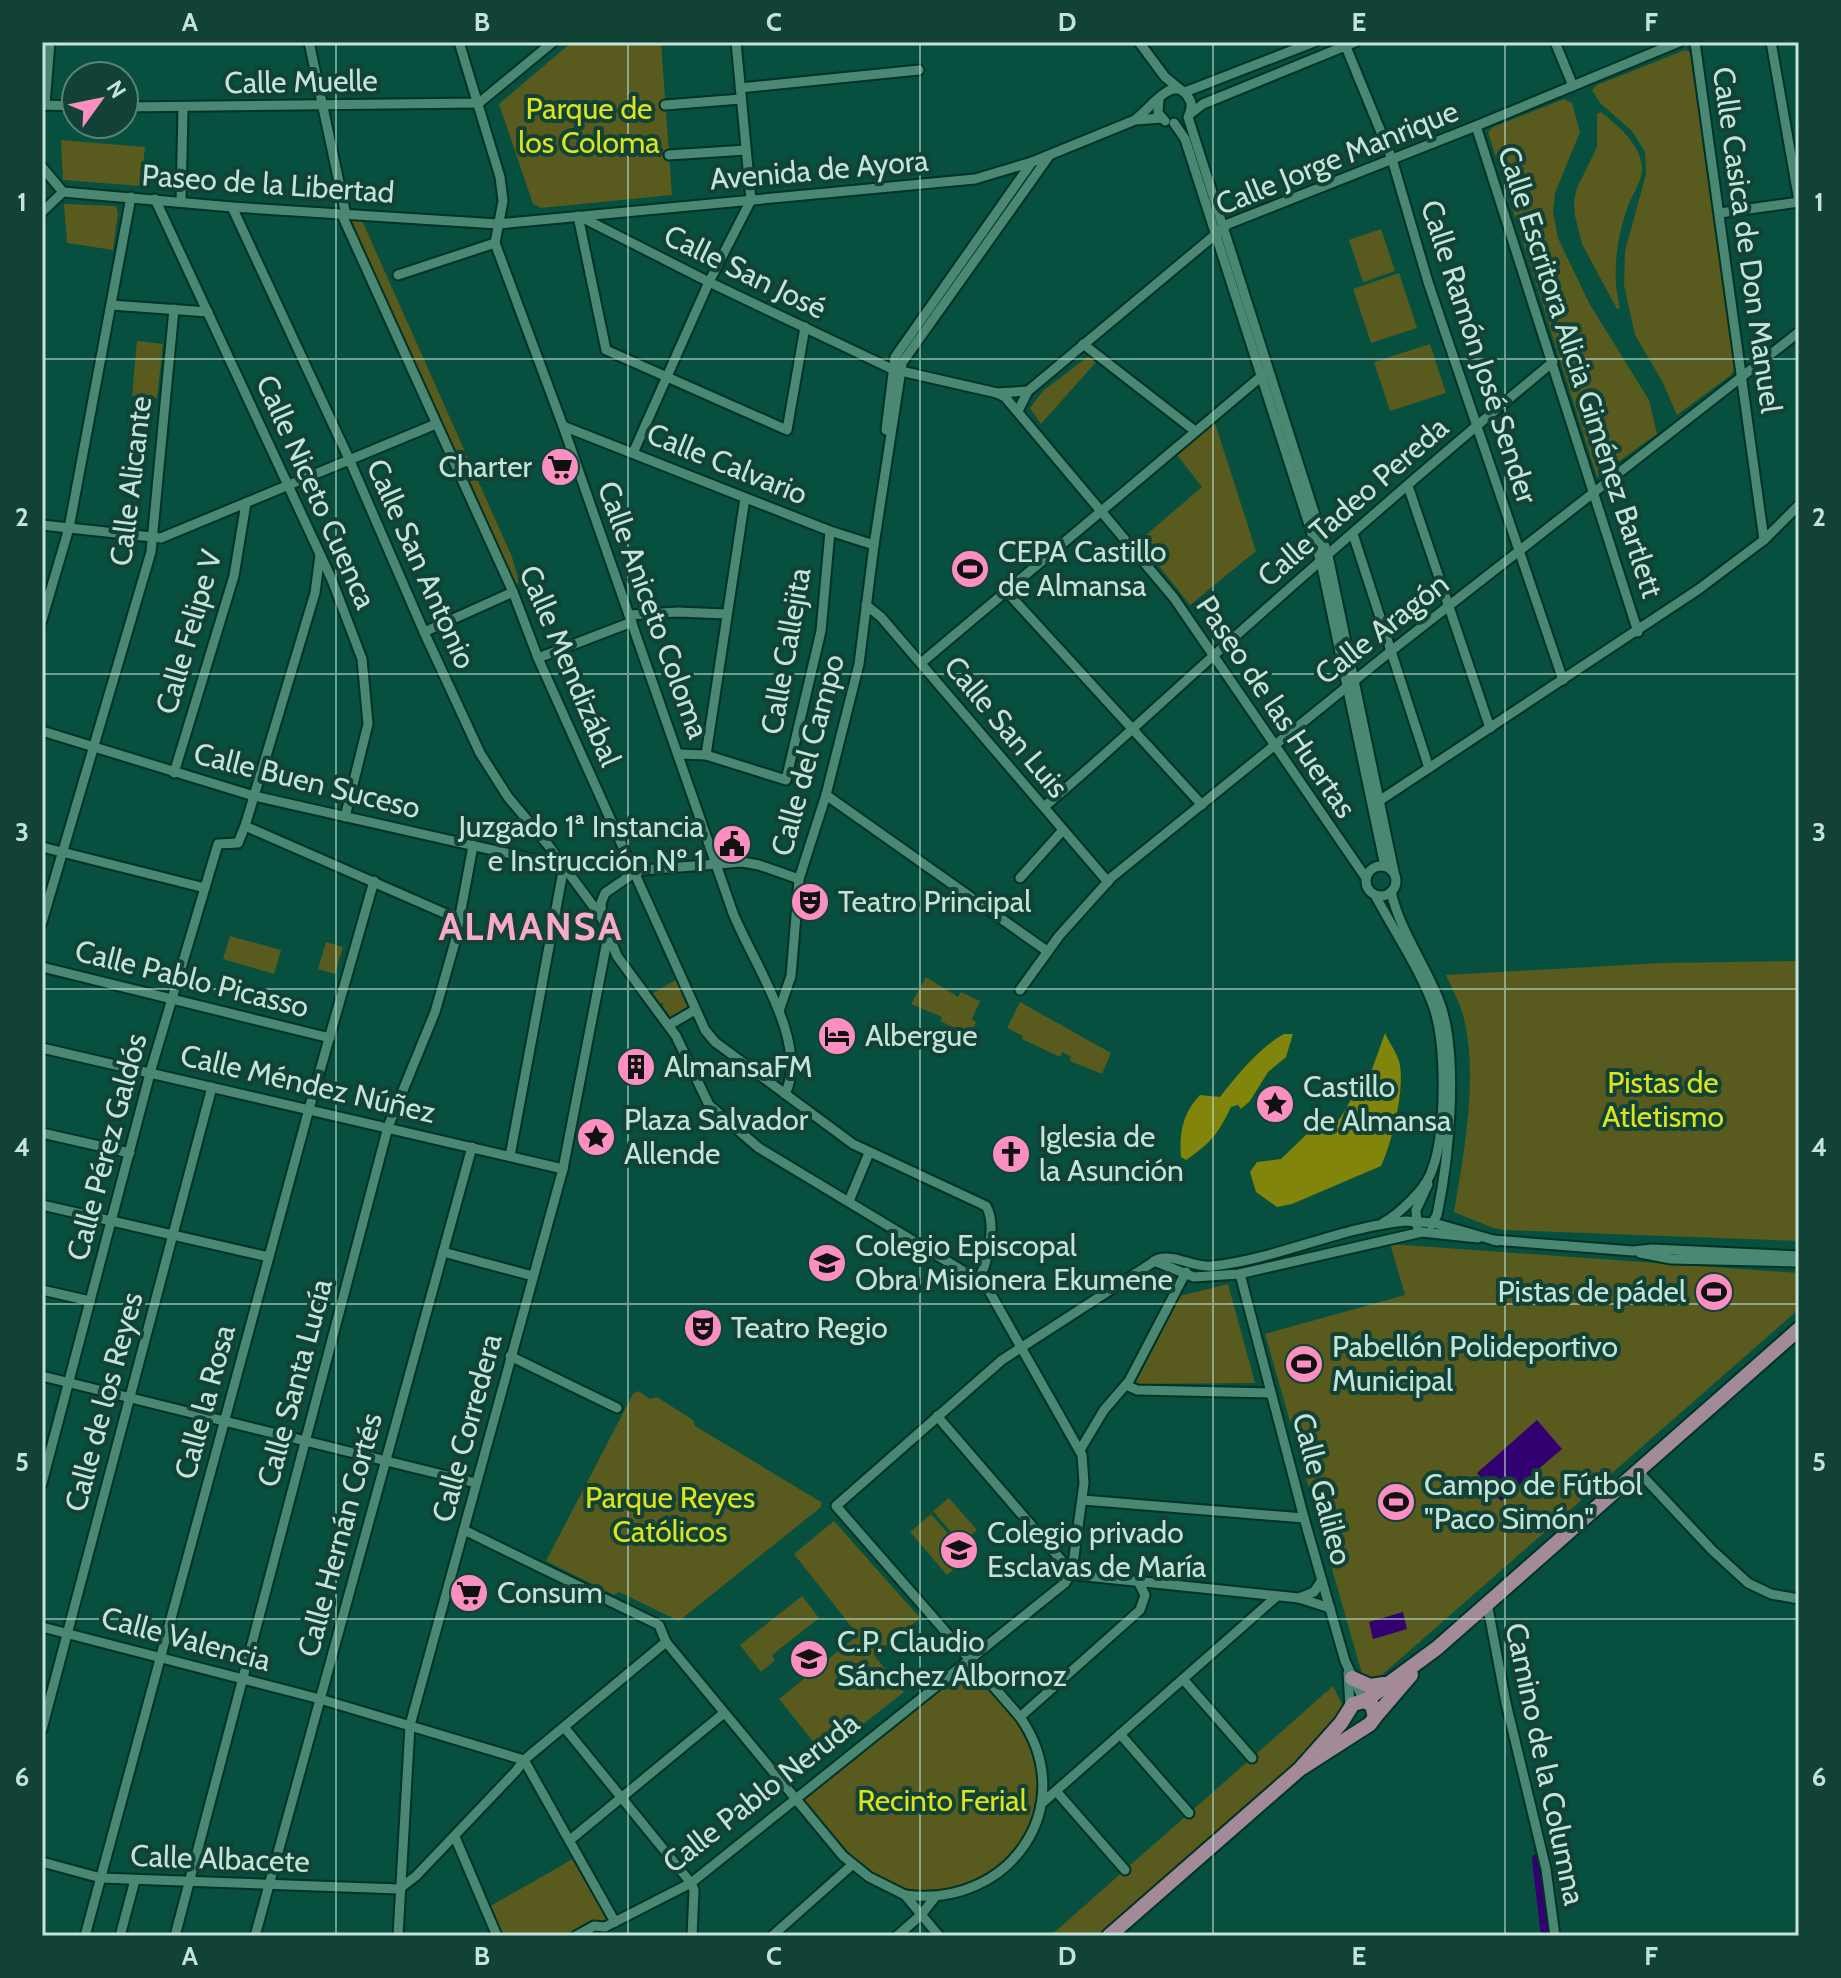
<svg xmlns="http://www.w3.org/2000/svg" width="1841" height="1978" font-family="Cabin,sans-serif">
<rect width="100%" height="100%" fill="#074f3e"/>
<g fill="#585a1e">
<path d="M572,42H661L672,195L541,208L533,204L499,104Z"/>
<path d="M1685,50L1690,52L1735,369L1731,375L1677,415L1662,381L1635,335L1624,285L1625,251L1646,174L1645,152L1632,131L1600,103L1592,90L1597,85Z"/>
<path d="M1564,99L1572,103L1580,132L1555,193L1553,212L1558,238L1589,303L1649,400L1657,434L1597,477L1488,132L1493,127Z"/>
<path d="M1601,112C1618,126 1640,143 1642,167C1643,179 1634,192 1629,203C1617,236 1611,273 1620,308L1617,309L1582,244L1575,216L1574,201L1577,188L1597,147V114Z"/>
<path d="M61,140L145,147L141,186L63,180Z"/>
<path d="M64,204L116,206L118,213L113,250L67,243Z"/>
<path d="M342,215L360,216L512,557L519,581L513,592Z"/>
<path d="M1381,229L1395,271L1363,282L1349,240Z"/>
<path d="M1399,273L1417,328L1371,343L1353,289Z"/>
<path d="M137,341L163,344L157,398L132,396Z"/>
<path d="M1430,344L1446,393L1390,411L1374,362Z"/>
<path d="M1090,355L1097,361L1041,424L1030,408L1043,391Z"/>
<path d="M1215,423L1256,551L1190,605L1139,541L1202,487L1177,455Z"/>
<path d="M230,936L281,950L274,974L223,959Z"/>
<path d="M326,942L343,947L335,974L318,969Z"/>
<path d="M1799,961V1241L1504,1230L1493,1228L1454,1212C1464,1152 1479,1075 1463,1015C1459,1001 1452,988 1446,975L1662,963Z"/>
<path d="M926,977L958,997L961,992L980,1001L972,1019L976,1022L970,1035L940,1021L942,1017L911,1004Z"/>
<path d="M676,980L689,1009L671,1018L663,1007V1003L660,1004L653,993Z"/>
<path d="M1020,1002L1111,1053L1102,1074L1070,1061L1071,1057L1062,1052L1060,1057L1022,1039L1023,1036L1007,1028Z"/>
<path d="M1390,1244L1799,1273V1309L1375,1681H1367L1362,1674L1265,1334L1405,1295Z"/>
<path d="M1228,1284L1255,1383L1135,1384L1180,1296Z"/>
<path d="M638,1391L650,1399L657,1397L693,1420L695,1426L821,1502V1507L679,1621L619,1592L614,1595L546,1561L633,1394Z"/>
<path d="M949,1498L977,1530L961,1544L933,1511Z"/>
<path d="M931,1514L968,1556L947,1575L910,1532Z"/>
<path d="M834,1521L920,1618L874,1655L904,1692L824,1755L779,1699L858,1635L794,1554Z"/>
<path d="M802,1596L819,1618L772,1655L775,1660L761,1672L740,1645Z"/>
<path d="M970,1659L1026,1725L1044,1790L1023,1845L981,1885L917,1897L869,1877L794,1799Z"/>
<path d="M1333,1686L1347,1714L1341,1723L1109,1936H1050Z"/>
<path d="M578,1856L615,1922L576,1936H497L485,1909Z"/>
</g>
<g fill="#81850b">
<path d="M1385,1033C1389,1042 1396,1052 1399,1061C1406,1085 1392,1144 1381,1166L1292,1204L1277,1207L1256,1192L1250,1172L1257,1162L1281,1159L1308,1133L1327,1131L1341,1117L1353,1096L1370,1075Z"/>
<path d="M1284,1034H1293L1286,1057L1268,1072L1250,1101L1241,1109L1238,1105L1231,1107C1218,1134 1211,1143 1186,1160L1181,1157C1179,1132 1183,1113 1200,1095L1220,1097C1236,1076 1261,1046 1284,1034Z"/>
</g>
<g fill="#320071">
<path d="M1537,1420L1562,1449L1501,1501L1477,1473Z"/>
<path d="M1403,1612L1407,1629L1373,1639L1369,1622Z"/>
</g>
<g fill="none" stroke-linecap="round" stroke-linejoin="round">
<path stroke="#320071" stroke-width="10" d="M1537,1859L1546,1936"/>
<g stroke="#003226" stroke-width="13">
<g id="street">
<path d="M309,42L346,215"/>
<path d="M459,42L500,177L503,201L495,243L563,426L733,913C752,961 810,1043 785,1094"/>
<path d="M1139,42L1165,77L1181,90"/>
<path d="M1344,42L1392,159L1428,282L1563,680"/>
<path d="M1555,42L1573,86"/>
<path d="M1695,42L1764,540"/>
<path d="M1771,42L1799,201"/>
<path d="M740,88L919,70"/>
<path d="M1185,92L1314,42"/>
<path d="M1159,99L1158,113L1165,121"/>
<path d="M42,105L76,106"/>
<path d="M45,105L50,42"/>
<path d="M665,105L741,99"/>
<path d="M124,107L479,103L553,42"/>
<path d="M1190,114L1203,104L1355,42"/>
<path d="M1188,117L1328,556L1394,872"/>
<path d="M1137,118C1150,109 1173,73 1188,97C1193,103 1191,109 1189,115"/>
<path d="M1174,123L1185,139L1321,562L1385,866"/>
<path d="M1476,126L1638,632"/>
<path d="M669,155L746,150"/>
<path d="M42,167L63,192"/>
<path d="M63,192L232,207L498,224L975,179L1032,162L1135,120L1162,118"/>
<path d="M155,199L332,580L362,659L368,724L345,817"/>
<path d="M181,202L183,108"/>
<path d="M232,207L350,461L424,632L480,753L508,797L548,845L602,918"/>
<path d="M42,212L63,192"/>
<path d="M1720,213L1799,202"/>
<path d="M342,215L513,592L538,658L705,1030L715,1042L853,1144L986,1206C997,1224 988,1263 978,1280"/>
<path d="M578,216L606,350L787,430L805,327"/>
<path d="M581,217L709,282L892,369L997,393L1005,397L1174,598L1366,878"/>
<path d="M398,275L495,243"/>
<path d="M111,305L208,312"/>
<path d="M1083,344L1195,431"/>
<path d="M997,393L1028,391"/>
<path d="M1018,411L1028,391L1228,224L1476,126L1679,42"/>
<path d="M563,426L830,531L874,545"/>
<path d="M886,430L895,357L1032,162"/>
<path d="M633,453L709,282L751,200L736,42"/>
<path d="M1408,486L1490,728"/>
<path d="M42,525L161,538L436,424"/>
<path d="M1353,534L1429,768"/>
<path d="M1006,591L1202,805"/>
<path d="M866,605L881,617L1108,882"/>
<path d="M629,615L678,612L726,614"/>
<path d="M42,620L69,528L131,197"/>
<path d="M424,632L513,592"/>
<path d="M538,658L632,622"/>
<path d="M921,663L1264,374"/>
<path d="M42,731L254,796L564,866"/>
<path d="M679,754L706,755L786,780L821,631L830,531"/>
<path d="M706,755L745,498"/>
<path d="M174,773L234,576L246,503"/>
<path d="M826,795L1047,951"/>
<path d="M1379,801L1699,589L1764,540L1799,505"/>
<path d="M1044,807C1101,759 1155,708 1212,657C1324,557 1437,458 1553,362"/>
<path d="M245,826L460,920"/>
<path d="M42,847L205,888"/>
<circle cx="1381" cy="881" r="15"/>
<path d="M1020,878L1063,830"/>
<path d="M1391,892C1400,930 1423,962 1438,998C1460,1051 1449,1159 1437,1215L1431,1225"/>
<path d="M1375,895C1394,931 1419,967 1433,1005C1447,1044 1447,1137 1430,1175C1423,1191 1399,1214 1383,1223"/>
<path d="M42,922L151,552L174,309"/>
<path d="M42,967L330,1038"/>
<path d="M1020,990L1059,936L1112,877L1391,651L1799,332"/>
<path d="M780,1008L791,976L799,879L826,795L859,664L874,545L902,363L1049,156"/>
<path d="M669,1025L695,1010"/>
<path d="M42,1048L563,1169"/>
<path d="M42,1133L130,1153"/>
<path d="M510,1156L564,866"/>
<path d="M849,1201L869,1153"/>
<path d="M42,1205L269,1257"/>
<path d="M1417,1226L1416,1210L1428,1184"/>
<path d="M1493,1240L1633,1251L1652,1249L1799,1256"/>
<path d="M443,1252L533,1276"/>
<path d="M1640,1253L1671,1259L1797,1262"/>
<path d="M1154,1261L1194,1277L1239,1274L1422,1232L1478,1238"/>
<path d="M1240,1274L1304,1518L1345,1661L1364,1701"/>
<path d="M42,1290L90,1301"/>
<path d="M510,1356L617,1408"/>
<path d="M42,1376L476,1483"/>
<path d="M1126,1385L1137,1390L1271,1393"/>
<path d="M937,1416L1068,1568L1076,1575L1299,1598L1330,1608"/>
<path d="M1080,1450L1104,1410L1129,1381L1186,1272"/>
<path d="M1637,1470L1712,1550L1748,1583L1771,1594L1799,1599"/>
<path d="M42,1483L152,1066L218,844L238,843L245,826L315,593L320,555"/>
<path d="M1083,1500L1304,1518"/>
<path d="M464,1530L659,1625L666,1642L843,1856L869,1877L905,1895L939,1936"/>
<path d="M1299,1598L1314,1592L1322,1580"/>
<path d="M1487,1603L1506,1703L1546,1869L1555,1936"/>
<path d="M42,1627L320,1699L524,1760L615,1922"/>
<path d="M1348,1673L1350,1707"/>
<path d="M1183,1679L1252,1758"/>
<path d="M1020,1717L1140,1610L1145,1595L1139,1583"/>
<path d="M564,1727L691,1883L694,1890L692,1936"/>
<path d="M42,1729L212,1087"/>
<path d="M1120,1734L1189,1813"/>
<path d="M1056,1791L1125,1870"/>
<path d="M1041,1804L1277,1596"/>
<path d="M455,1837L497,1936"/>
<path d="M570,1840L724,1713"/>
<path d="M42,1862L101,1878L399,1889"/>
<path d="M399,1889L416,1876L516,1771L524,1760L666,1642"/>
<path d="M905,1895C1009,1909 1082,1806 1020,1717L836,1506L1002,1360L1158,1259C1175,1254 1194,1268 1212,1266C1278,1259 1340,1227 1406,1221L1434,1223L1497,1241"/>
<path d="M85,1936L309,1109L374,881"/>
<path d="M120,1936L135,1880"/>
<path d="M175,1936L388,1127L435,1012L455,942L473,846"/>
<path d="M255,1936L472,1147"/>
<path d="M398,1936L410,1725L563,1169L608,936"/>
<path d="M576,1936L594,1926L605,1927L691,1883L1065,1583L1072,1571L1084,1483L1082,1455L988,1289L978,1280L759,1148L709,1105L676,1036L617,956L602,918L601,903L605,893L634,873L643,870L742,862L759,865L799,879"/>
<path d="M772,1936L852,1865"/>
<path d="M897,1936L921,1915L935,1897"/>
</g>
</g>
<g stroke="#003226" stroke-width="18">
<g id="primary">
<path d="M1352,1678L1370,1686L1384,1684"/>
<path d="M1365,1701L1437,1648L1799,1329"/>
<path d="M1375,1717L1411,1675"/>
<path d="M1109,1936L1300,1769L1370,1724L1375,1717L1372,1705L1364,1701L1353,1704L1341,1723L1300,1769"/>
</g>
</g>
<use href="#street" stroke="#4a8874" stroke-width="9"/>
<use href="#primary" stroke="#a38a99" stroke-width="14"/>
</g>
<path fill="none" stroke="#c5e4d9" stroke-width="2" stroke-opacity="0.55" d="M336,42V1936M628,42V1936M920,42V1936M1213,42V1936M1505,42V1936M42,359H1799M42,674H1799M42,989H1799M42,1304H1799M42,1619H1799"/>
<defs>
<g id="supermarket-disc" transform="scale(2)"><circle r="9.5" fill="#fc8fc2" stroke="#114235"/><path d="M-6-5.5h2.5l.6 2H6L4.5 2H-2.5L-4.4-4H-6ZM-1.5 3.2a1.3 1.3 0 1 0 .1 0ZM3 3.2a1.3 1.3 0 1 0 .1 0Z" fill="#111"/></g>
<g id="stadium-disc" transform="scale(2)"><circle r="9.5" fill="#fc8fc2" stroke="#114235"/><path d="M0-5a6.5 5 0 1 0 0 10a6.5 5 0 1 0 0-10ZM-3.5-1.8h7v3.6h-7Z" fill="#111"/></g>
<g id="civic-disc" transform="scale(2)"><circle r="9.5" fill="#fc8fc2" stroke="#114235"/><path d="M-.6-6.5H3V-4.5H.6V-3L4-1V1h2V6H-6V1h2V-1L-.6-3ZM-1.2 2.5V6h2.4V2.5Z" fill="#111"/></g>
<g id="theatre-disc" transform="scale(2)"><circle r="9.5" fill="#fc8fc2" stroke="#114235"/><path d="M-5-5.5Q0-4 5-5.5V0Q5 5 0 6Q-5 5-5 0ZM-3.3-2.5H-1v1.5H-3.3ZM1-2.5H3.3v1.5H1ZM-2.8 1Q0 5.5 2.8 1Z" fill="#111"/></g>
<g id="hotel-disc" transform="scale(2)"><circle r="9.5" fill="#fc8fc2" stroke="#114235"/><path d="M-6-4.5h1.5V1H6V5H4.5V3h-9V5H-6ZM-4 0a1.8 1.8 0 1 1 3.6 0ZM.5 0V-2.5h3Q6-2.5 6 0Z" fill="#111"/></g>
<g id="building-disc" transform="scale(2)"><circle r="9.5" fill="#fc8fc2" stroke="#114235"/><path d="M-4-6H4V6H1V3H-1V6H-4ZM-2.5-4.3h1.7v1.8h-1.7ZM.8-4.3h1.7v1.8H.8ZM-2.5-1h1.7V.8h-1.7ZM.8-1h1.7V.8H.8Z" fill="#111"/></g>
<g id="sight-disc" transform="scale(2)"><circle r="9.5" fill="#fc8fc2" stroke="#114235"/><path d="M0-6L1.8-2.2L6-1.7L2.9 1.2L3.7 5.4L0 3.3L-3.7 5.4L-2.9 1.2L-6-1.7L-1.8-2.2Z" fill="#111"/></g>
<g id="church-disc" transform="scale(2)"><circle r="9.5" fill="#fc8fc2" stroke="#114235"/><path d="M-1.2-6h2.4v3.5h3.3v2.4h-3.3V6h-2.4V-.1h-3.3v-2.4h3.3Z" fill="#111"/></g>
<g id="school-disc" transform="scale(2)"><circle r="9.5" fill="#fc8fc2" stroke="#114235"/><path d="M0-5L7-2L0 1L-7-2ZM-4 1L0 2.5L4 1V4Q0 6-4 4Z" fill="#111"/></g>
<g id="university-disc" transform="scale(2)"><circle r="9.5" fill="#fc8fc2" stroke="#114235"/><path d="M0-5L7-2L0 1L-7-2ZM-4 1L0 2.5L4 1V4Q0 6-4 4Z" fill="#111"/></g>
</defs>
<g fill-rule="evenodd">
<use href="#supermarket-disc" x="560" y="467"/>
<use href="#stadium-disc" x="970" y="569"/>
<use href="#civic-disc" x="732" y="844"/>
<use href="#theatre-disc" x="810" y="902"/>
<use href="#hotel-disc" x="837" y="1036"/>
<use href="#building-disc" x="636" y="1067"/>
<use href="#sight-disc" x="1275" y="1104"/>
<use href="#sight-disc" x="596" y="1137"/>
<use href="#church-disc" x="1011" y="1154"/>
<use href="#school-disc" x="827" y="1263"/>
<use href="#stadium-disc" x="1714" y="1292"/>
<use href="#theatre-disc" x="703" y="1328"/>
<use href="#stadium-disc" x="1304" y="1364"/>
<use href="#stadium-disc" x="1396" y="1502"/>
<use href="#school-disc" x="959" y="1550"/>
<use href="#supermarket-disc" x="469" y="1593"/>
<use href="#university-disc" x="809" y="1659"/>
</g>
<g text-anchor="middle" stroke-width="8" stroke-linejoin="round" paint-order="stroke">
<g font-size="30" fill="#c5e4d9" stroke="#114235">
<text transform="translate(301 82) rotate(-1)" y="10">Calle Muelle</text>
<text transform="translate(1337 158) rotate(-22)" y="10">Calle Jorge Manrique</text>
<text transform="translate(819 170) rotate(-5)" y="10">Avenida de Ayora</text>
<text transform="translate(268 184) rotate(4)" y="10">Paseo de la Libertad</text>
<text transform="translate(1747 240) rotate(82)" y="10">Calle Casica de Don Manuel</text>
<text transform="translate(745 272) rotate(26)" y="10">Calle San José</text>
<text transform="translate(1479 352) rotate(72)" y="10">Calle Ramón José Sender</text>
<text transform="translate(1580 372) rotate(72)" y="10">Calle Escritora Alicia Giménez Bartlett</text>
<text transform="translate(727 464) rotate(22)" y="10">Calle Calvario</text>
<text transform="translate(131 481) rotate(-83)" y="10">Calle Alicante</text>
<text transform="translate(316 492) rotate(66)" y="10">Calle Niceto Cuenca</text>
<text transform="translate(1353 502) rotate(-41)" y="10">Calle Tadeo Pereda</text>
<text transform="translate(421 564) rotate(66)" y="10">Calle San Antonio</text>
<text transform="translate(653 610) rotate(70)" y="10">Calle Aniceto Coloma</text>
<text transform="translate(1382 629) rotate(-38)" y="10">Calle Aragón</text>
<text transform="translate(189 632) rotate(-74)" y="10">Calle Felipe V</text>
<text transform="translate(786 651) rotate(-80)" y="10">Calle Callejita</text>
<text transform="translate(570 666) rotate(67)" y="10">Calle Mendizábal</text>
<text transform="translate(1276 707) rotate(56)" y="10">Paseo de las Huertas</text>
<text transform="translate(1006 727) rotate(50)" y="10">Calle San Luis</text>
<text transform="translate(808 755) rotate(-75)" y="10">Calle del Campo</text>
<text transform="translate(307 781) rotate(14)" y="10">Calle Buen Suceso</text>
<text transform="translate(192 979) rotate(14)" y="10">Calle Pablo Picasso</text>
<text transform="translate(308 1084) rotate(13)" y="10">Calle Méndez Núñez</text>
<text transform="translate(107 1147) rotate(-75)" y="10">Calle Pérez Galdós</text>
<text transform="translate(295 1383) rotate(-75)" y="10">Calle Santa Lucía</text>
<text transform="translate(104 1402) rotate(-75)" y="10">Calle de los Reyes</text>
<text transform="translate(205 1402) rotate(-75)" y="10">Calle la Rosa</text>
<text transform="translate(467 1428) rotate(-75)" y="10">Calle Corredera</text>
<text transform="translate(1322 1489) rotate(75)" y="10">Calle Galileo</text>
<text transform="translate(340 1535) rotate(-75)" y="10">Calle Hernán Cortés</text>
<text transform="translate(186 1639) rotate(15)" y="10">Calle Valencia</text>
<text transform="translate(1545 1764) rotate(78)" y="10">Camino de la Columna</text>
<text transform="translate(761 1793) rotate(-38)" y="10">Calle Pablo Neruda</text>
<text transform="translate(220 1859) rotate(2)" y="10">Calle Albacete</text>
</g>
<g font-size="30" fill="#dde31c" stroke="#114235">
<text x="589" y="119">Parque de<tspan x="589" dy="34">los Coloma</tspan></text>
<text x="1663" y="1093">Pistas de<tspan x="1663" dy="34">Atletismo</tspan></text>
<text x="670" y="1508">Parque Reyes<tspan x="670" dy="34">Católicos</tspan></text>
<text x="942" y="1811">Recinto Ferial</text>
</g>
<g font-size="30" fill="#c5e4d9" stroke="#114235" text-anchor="start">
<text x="532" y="477" text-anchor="end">Charter</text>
<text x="998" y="562">CEPA Castillo<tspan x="998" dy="34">de Almansa</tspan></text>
<text x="704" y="837" text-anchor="end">Juzgado 1ª Instancia<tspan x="704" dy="34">e Instrucción Nº 1</tspan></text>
<text x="838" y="912">Teatro Principal</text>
<text x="865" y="1046">Albergue</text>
<text x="664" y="1077">AlmansaFM</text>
<text x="1303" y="1097">Castillo<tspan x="1303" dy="34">de Almansa</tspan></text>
<text x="624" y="1130">Plaza Salvador<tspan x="624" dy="34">Allende</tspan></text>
<text x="1039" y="1147">Iglesia de<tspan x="1039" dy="34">la Asunción</tspan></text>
<text x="855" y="1256">Colegio Episcopal<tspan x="855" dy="34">Obra Misionera Ekumene</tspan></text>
<text x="1686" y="1302" text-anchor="end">Pistas de pádel</text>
<text x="731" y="1338">Teatro Regio</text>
<text x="1332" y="1357">Pabellón Polideportivo<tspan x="1332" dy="34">Municipal</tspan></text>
<text x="1424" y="1495">Campo de Fútbol<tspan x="1424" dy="34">"Paco Simón"</tspan></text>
<text x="987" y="1543">Colegio privado<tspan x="987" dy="34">Esclavas de María</tspan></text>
<text x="497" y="1603">Consum</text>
<text x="837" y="1652">C.P. Claudio<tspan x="837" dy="34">Sánchez Albornoz</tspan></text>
</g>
<g font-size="38" font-weight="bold" letter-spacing="2" fill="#f7aacc" stroke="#114235">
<text x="531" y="940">ALMANSA</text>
</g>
</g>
<rect width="1841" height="1978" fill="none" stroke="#114235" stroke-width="88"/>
<g transform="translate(100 100) rotate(57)"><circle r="38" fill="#114235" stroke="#598377" stroke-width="2"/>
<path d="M0-6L14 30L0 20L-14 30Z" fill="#fc8fc2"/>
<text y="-12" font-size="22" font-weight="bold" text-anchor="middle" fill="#c5e4d9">N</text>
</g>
<rect x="44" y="44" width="1753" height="1890" fill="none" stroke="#c5e4d9" stroke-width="3"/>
<g font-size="26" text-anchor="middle" font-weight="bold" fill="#c5e4d9">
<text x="190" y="31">A</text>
<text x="482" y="31">B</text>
<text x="774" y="31">C</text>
<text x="1067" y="31">D</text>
<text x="1359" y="31">E</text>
<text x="1651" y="31">F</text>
<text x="22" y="211">1</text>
<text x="1819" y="211">1</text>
<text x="22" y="526">2</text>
<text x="1819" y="526">2</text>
<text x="22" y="841">3</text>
<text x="1819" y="841">3</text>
<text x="22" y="1156">4</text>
<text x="1819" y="1156">4</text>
<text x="22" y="1471">5</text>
<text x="1819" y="1471">5</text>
<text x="22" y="1786">6</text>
<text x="1819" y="1786">6</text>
<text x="190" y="1965">A</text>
<text x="482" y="1965">B</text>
<text x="774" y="1965">C</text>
<text x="1067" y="1965">D</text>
<text x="1359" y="1965">E</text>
<text x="1651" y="1965">F</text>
</g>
</svg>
